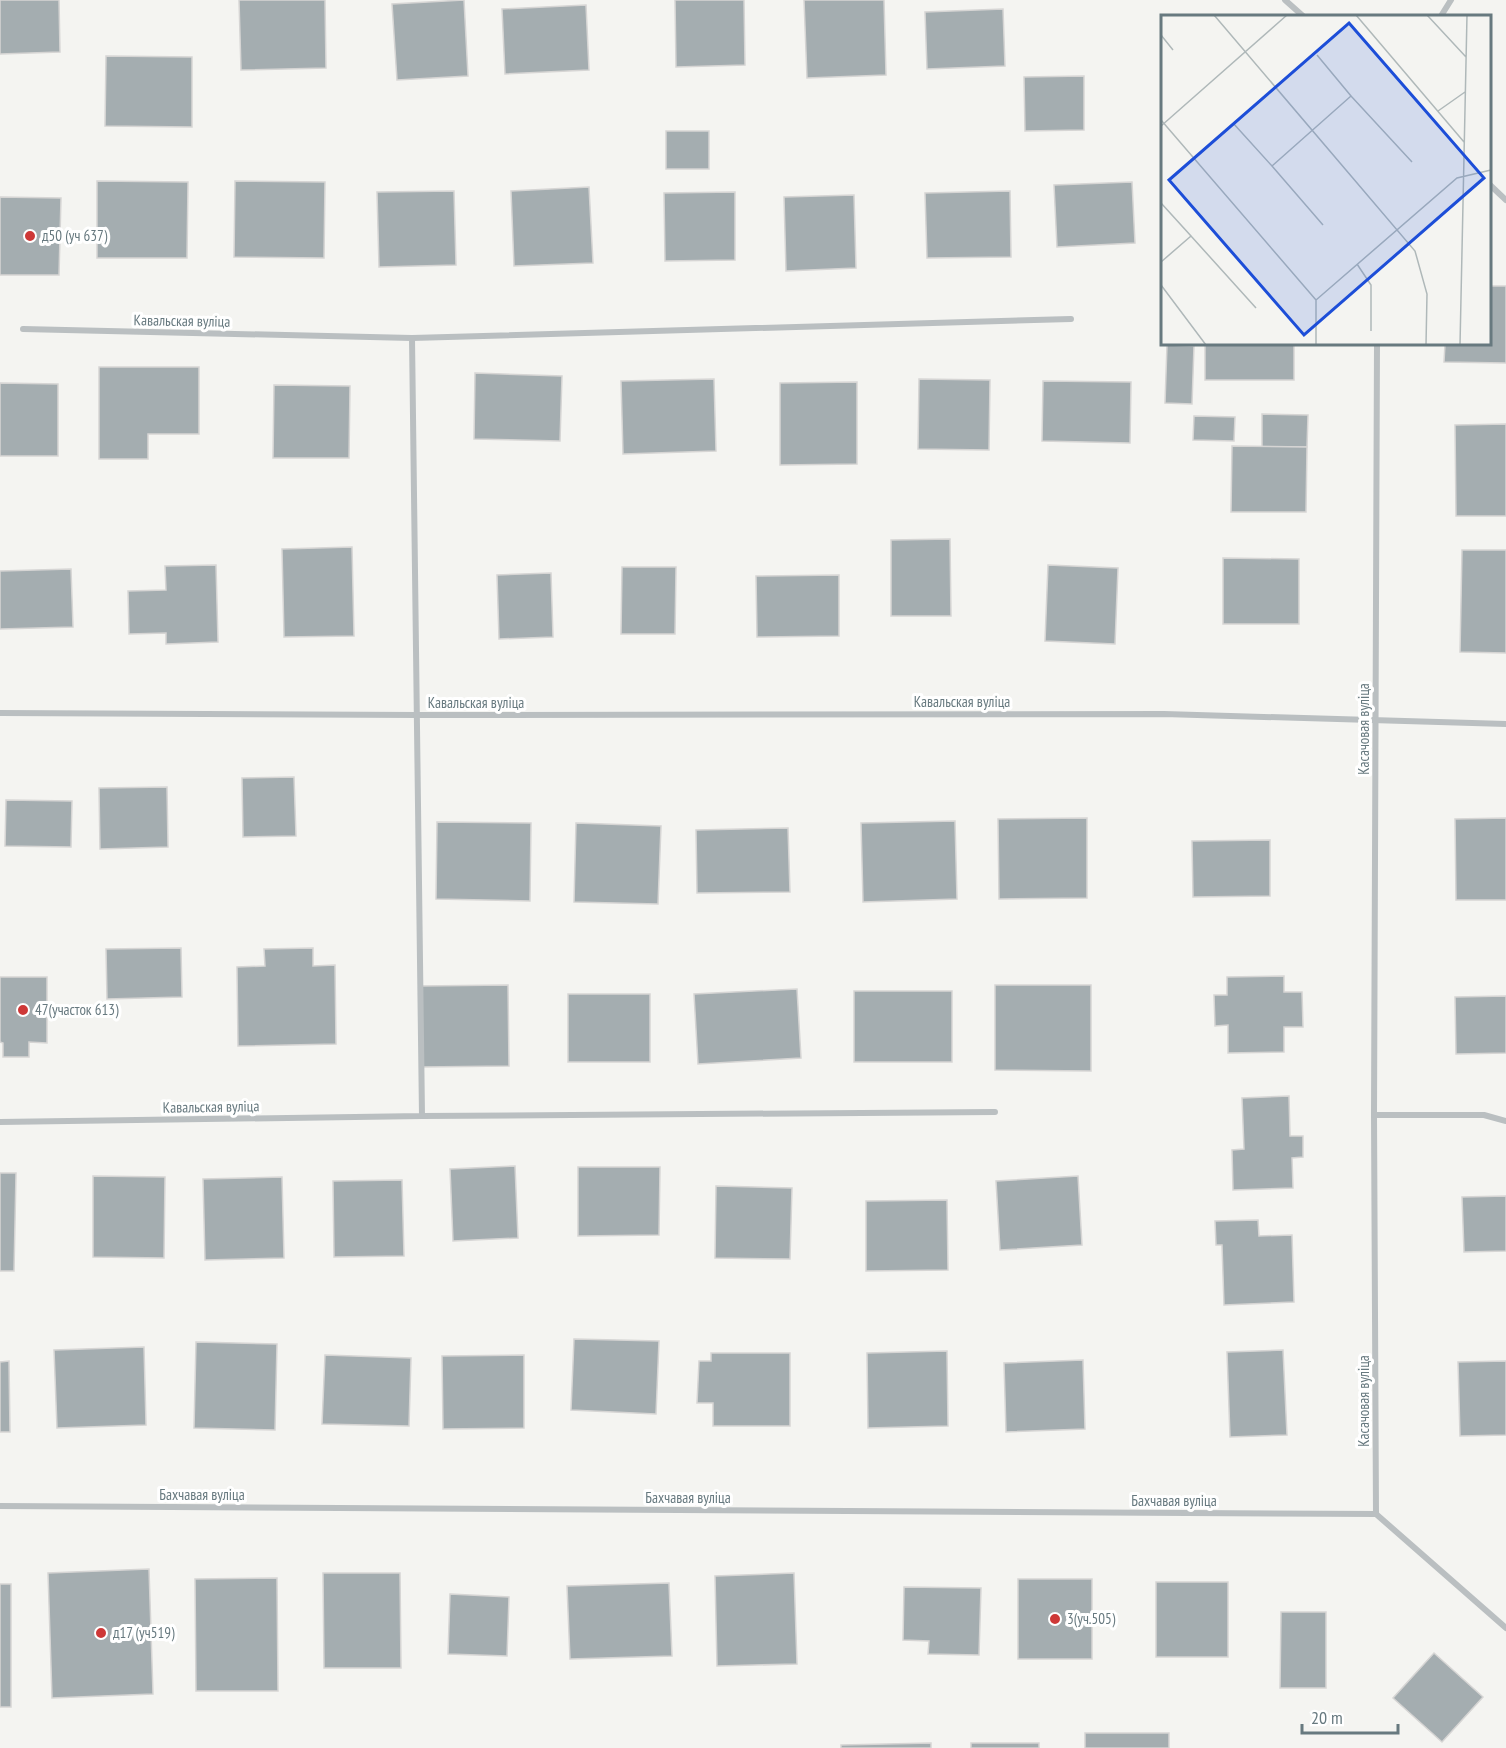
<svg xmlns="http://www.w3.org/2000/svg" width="1506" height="1748" font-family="'PT Sans Narrow',sans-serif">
<rect width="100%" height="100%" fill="#f4f4f1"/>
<g fill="#a4adb0" stroke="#d6d5d4" stroke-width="1.5">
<path d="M0,0H59L60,52L0,54Z"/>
<path d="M239,0H325L326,68L241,70Z"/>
<path d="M464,0L468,76L397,80L392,4Z"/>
<path d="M675,0H744L745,65L676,67Z"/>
<path d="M804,0H884L886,75L807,78Z"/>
<path d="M586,5L589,70L505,74L502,9Z"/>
<path d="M1003,9L1005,66L927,69L925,12Z"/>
<path d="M106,56L192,57V127L105,126Z"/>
<path d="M1084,76V130L1025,131L1024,77Z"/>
<rect x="666" y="131" width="43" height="38"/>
<path d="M97,181L188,182L187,258H97Z"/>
<path d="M235,181L325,182L324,258L234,257Z"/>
<path d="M1132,182L1135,243L1057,247L1054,185Z"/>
<path d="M589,187L593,263L514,266L511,191Z"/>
<path d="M454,191L456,265L379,267L377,192Z"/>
<path d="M1010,191L1011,257L927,258L925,193Z"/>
<path d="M735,192V260L665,261L664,193Z"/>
<path d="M854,195L856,268L786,271L784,197Z"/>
<path d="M0,197L61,198L59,275H0Z"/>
<path d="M1490,286H1506V363L1444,362L1445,344H1490Z"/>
<rect x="1205" y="344" width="89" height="36"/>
<path d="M1167,345L1194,346L1192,404L1165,403Z"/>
<path d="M99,367H199V434H148V459H99Z"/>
<path d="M475,373L562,376L560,441L474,439Z"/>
<path d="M714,379L716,451L623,454L621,381Z"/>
<path d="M919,379L990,380L989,450L918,449Z"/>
<path d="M1043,381L1131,382L1130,443L1042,441Z"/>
<path d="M857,382V464L780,465V383Z"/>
<path d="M0,383L58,384V456H0Z"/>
<path d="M274,385L350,386L349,458H273Z"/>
<path d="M1262,414L1308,415L1307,447H1262Z"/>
<path d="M1194,416L1235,417L1234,441L1193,440Z"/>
<path d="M1506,424V516H1456L1455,425Z"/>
<path d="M1232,446L1307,447L1306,512H1231Z"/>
<path d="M950,539L951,616H891V540Z"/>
<path d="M352,547L354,636L284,637L282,549Z"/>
<path d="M1462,550H1506V653L1460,652Z"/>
<path d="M1223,558L1299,559V624H1223Z"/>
<path d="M216,565L218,642L166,644V633L129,634L128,591L166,590L165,566Z"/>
<path d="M1048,565L1118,568L1115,644L1045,641Z"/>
<path d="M622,567H676L675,634H621Z"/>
<path d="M71,569L73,627L0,629V571Z"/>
<path d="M551,573L553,637L499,639L497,575Z"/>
<path d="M839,575V636L757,637L756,576Z"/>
<path d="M294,777L296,836L243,837L242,778Z"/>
<path d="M167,787L168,847L100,849L99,788Z"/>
<path d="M6,800L72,801L71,847L5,846Z"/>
<path d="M1087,818V898L999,899L998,819Z"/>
<path d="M1506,818V900H1456L1455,819Z"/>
<path d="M955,821L957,899L863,902L861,823Z"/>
<path d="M437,822L531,823L530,901L436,899Z"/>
<path d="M576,823L661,826L658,904L574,902Z"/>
<path d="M788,828L790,892L697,893L696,830Z"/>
<path d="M1270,840V896L1193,897L1192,841Z"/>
<path d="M181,948L182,997L107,999L106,949Z"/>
<path d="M313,948V966L335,965L336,1044L238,1046L237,967L265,966L264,949Z"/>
<path d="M1284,976V992H1302L1303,1027H1284V1052L1228,1053V1025L1215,1026L1214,995H1227V977Z"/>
<path d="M0,977H47V1043L29,1042V1057H3V1043L0,1042Z"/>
<path d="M508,985L509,1066L420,1067L419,986Z"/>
<path d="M995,985H1091V1071L995,1070Z"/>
<path d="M797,989L801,1058L698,1064L694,994Z"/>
<rect x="854" y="991" width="98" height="71"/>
<rect x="568" y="994" width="82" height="68"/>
<path d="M1506,996V1053L1456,1054L1455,997Z"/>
<path d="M1289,1096L1290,1136H1303V1157L1292,1158L1293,1188L1233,1190L1232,1150L1244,1149L1242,1098Z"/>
<path d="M515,1166L518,1238L453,1241L450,1169Z"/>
<path d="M578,1167H660L659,1235L578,1236Z"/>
<path d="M0,1173H16L14,1271H0Z"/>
<path d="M93,1176L165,1177L164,1258L93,1257Z"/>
<path d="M1078,1176L1082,1245L1000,1250L996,1181Z"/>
<path d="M282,1177L284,1258L205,1260L203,1179Z"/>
<path d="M402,1180L404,1256L334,1257L333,1181Z"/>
<path d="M716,1186L792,1188L790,1259L715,1258Z"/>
<path d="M1506,1196V1251L1464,1252L1462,1197Z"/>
<path d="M947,1200L948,1270L866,1271V1201Z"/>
<path d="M1258,1220L1259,1236L1292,1235L1294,1302L1224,1305L1222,1245H1216L1215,1221Z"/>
<path d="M574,1339L659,1341L656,1414L571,1410Z"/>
<path d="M196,1342L277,1344L275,1430L194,1428Z"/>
<path d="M144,1347L146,1425L57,1428L54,1350Z"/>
<path d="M1283,1350L1287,1435L1230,1437L1227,1352Z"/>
<path d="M947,1351L948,1426L868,1428L867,1353Z"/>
<path d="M711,1353H790V1426H713V1403H697L699,1361H711Z"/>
<path d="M325,1355L411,1358L409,1426L322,1424Z"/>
<path d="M524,1355V1428L443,1429L442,1356Z"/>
<path d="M1083,1360L1085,1429L1006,1432L1004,1363Z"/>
<path d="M9,1361L10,1432H0V1362Z"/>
<path d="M1506,1361V1435L1460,1436L1458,1362Z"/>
<path d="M149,1569L153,1694L52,1698L48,1573Z"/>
<path d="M323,1573H400L401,1668H324Z"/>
<path d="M794,1573L797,1664L717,1666L715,1576Z"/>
<path d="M277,1578L278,1691H196L195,1579Z"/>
<rect x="1018" y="1579" width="74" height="80"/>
<rect x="1156" y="1582" width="72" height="75"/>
<path d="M669,1583L672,1656L570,1659L567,1586Z"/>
<rect x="0" y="1584" width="11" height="123"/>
<path d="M904,1587L981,1588L979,1655L928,1654L929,1641L903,1640Z"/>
<path d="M450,1594L509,1597L507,1656L448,1654Z"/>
<path d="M1281,1612H1326V1688H1280Z"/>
<path d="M1434,1653L1483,1697L1442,1742L1393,1698Z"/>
<rect x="1085" y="1733" width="84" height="15"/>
<path d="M931,1743V1748H841V1745Z"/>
<rect x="971" y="1743" width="68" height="5"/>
</g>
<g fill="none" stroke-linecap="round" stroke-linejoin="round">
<g stroke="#babfc1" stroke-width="6">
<path d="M1285,0L1303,16"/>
<path d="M1441,16L1451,0"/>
<path d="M1490,185L1506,200"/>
<path d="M412,338L1071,319"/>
<path d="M1377,344L1374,1115L1376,1514L1506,1628"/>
<path d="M0,713L418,715L1164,714L1506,724"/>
<path d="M1374,1115H1484L1506,1121"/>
<path d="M422,1116L995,1112"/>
<path d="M0,1122L422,1116L412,338L23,329"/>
<path d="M0,1506L1376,1514"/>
</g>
</g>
<g fill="#ce3837" stroke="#fff" stroke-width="2">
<circle cx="30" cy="236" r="6"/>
<circle cx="23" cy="1010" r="6"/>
<circle cx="1055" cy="1619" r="6"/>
<circle cx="101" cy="1633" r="6"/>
</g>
<g text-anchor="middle" stroke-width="6" stroke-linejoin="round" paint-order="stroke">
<g font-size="15" fill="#67797f" stroke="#fff" text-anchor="start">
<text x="42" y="241">д50 (уч 637)</text>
<text x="35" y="1015">47(участок 613)</text>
<text x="1067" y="1624">3(уч.505)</text>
<text x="113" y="1638">д17 (уч519)</text>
</g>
<g font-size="15" fill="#67797f" stroke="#fff">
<text transform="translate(182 321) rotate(1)" y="5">Кавальская вуліца</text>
<text x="962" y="707">Кавальская вуліца</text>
<text x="476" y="708">Кавальская вуліца</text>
<text transform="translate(1364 729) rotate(-90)" y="5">Касачовая вуліца</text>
<text transform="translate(211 1107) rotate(-1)" y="5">Кавальская вуліца</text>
<text transform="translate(1364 1401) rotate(-90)" y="5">Касачовая вуліца</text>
<text x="202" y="1500">Бахчавая вуліца</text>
<text x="688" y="1503">Бахчавая вуліца</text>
<text x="1174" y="1506">Бахчавая вуліца</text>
</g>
</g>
<g transform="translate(1161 15)">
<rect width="330" height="330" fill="#f4f4f1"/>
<path fill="none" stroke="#afb8b9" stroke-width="1.5" d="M53,0L254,236L266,279L265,330M195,0L303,127M266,0L305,42M0,20L12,35M190,81L251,147M277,96L304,77M0,105L155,285M72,108L111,151L190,81L156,40M0,111L126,0M111,151L162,210M0,188L30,221L0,247M30,221L95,293M196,249L210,270V316M0,270L45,330M155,330V285L296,163L330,155M299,330L306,0"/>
<path fill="#1d4ed8" fill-opacity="0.15" stroke="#1d4ed8" stroke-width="3" d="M188,8L323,163L143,320L8,165Z"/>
<rect width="330" height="330" fill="none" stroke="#67797f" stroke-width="3"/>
</g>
<path d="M1302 1724v9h96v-9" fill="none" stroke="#67797f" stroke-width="3"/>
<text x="1311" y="1724" font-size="18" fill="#67797f" stroke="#ffffff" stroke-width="4.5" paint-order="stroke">20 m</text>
</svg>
